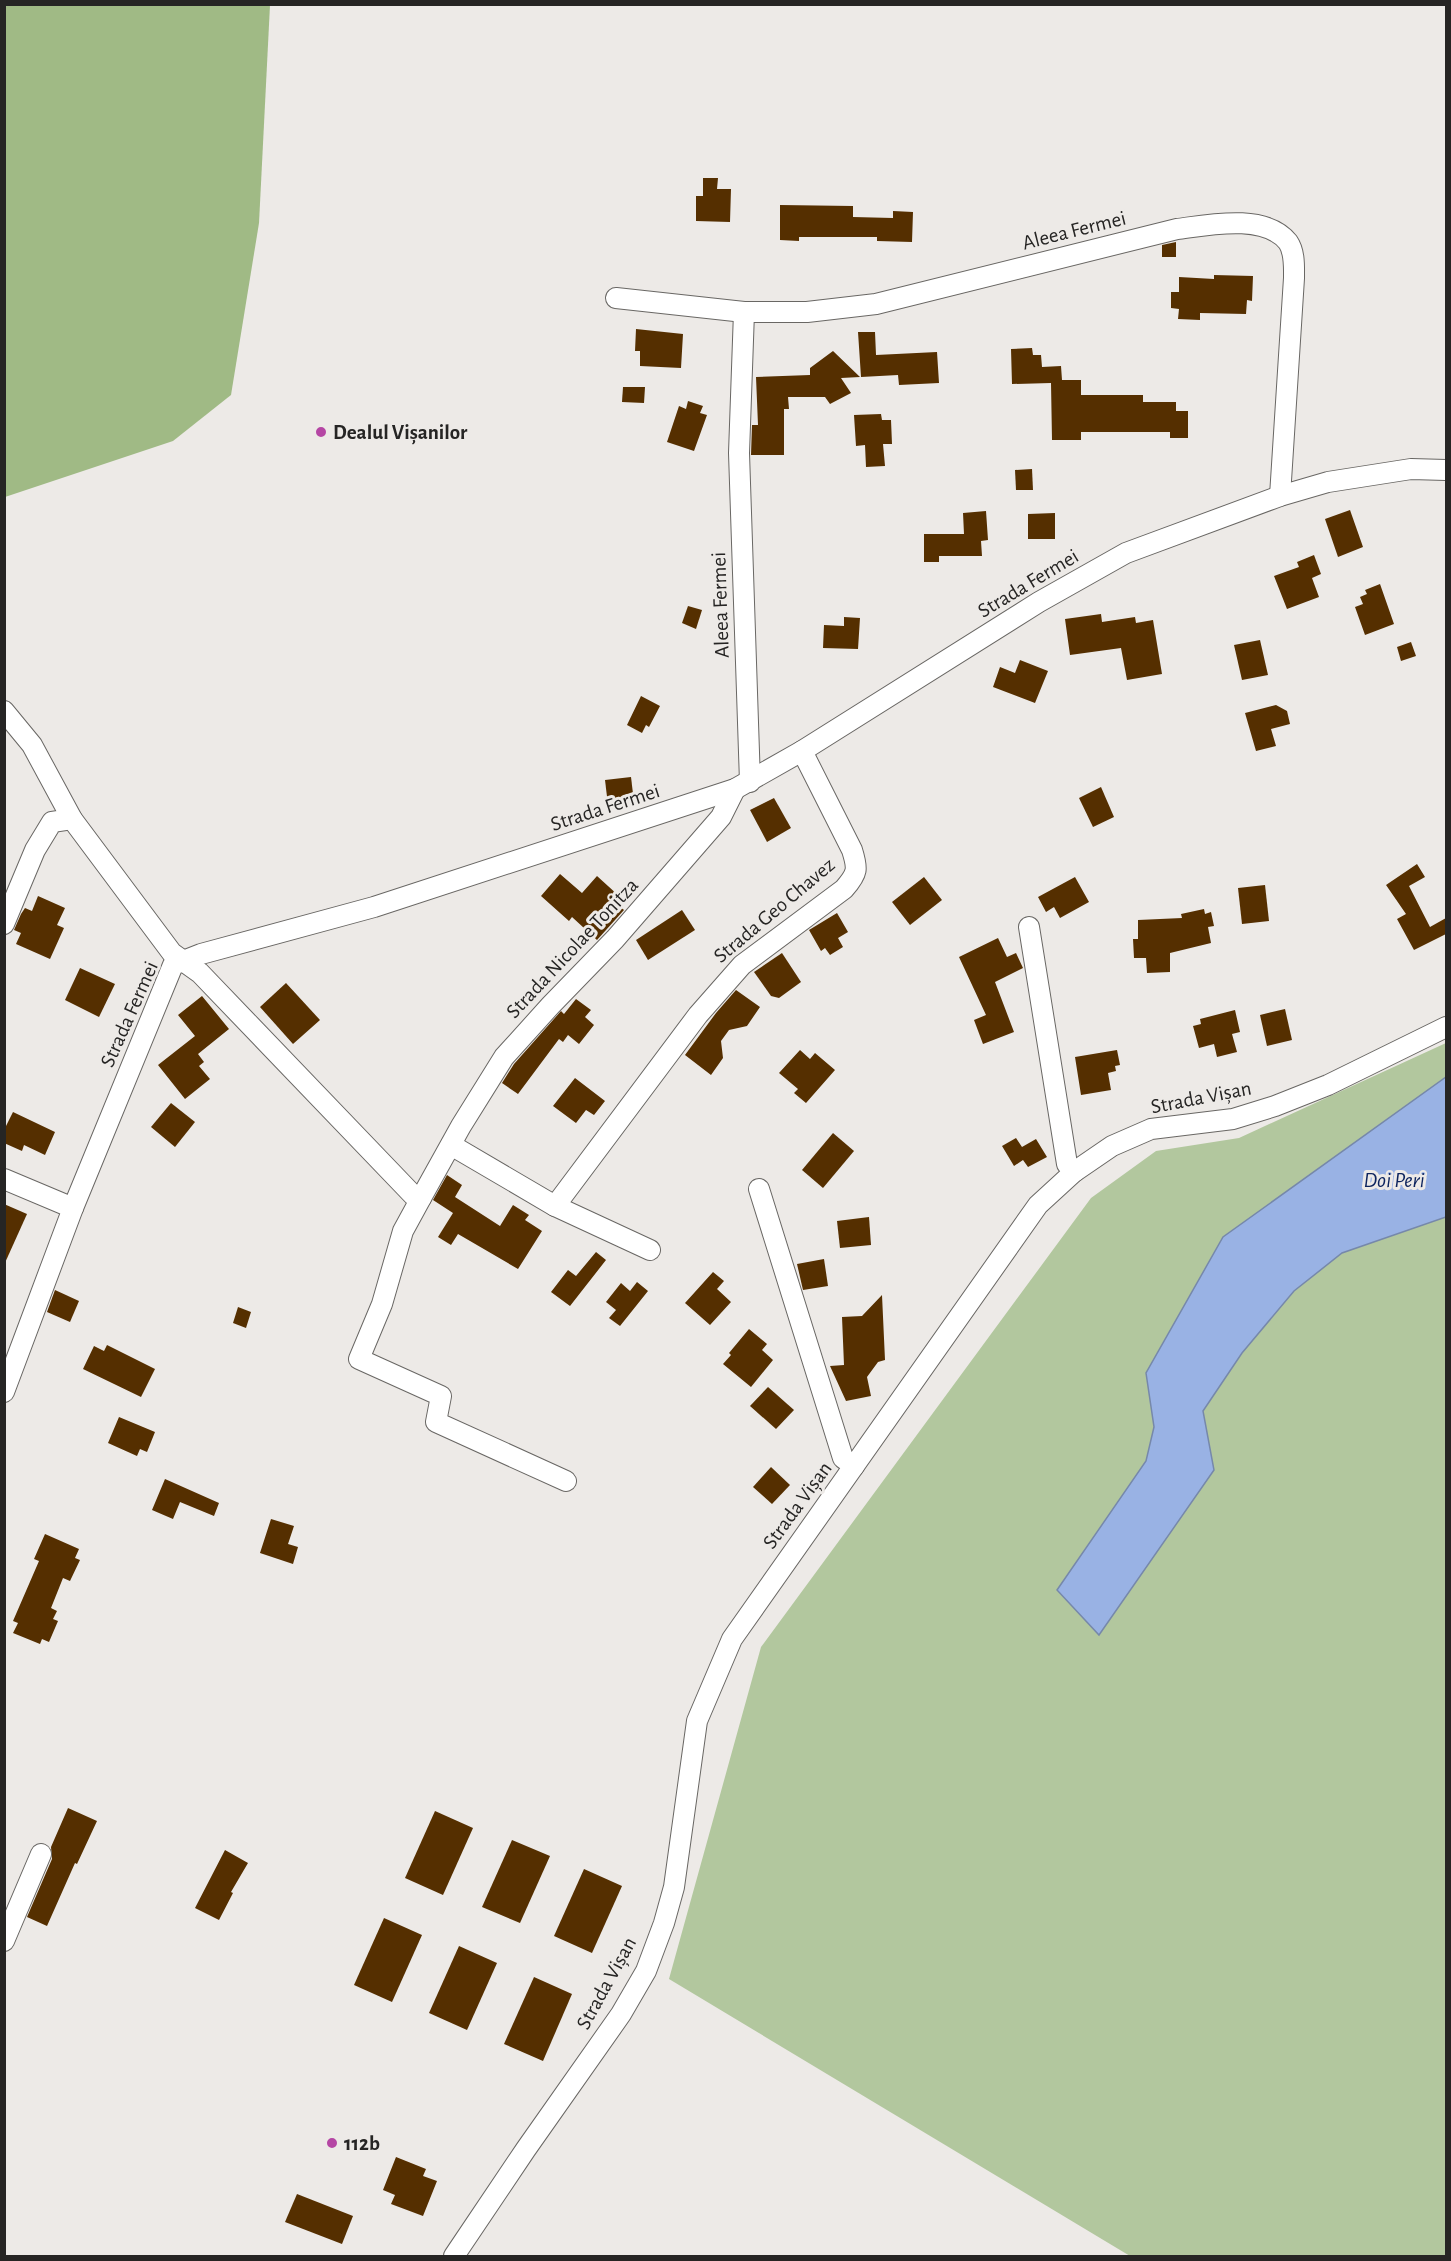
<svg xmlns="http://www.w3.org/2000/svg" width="1451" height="2261" font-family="'Alegreya Sans',sans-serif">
<rect width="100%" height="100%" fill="#edeae7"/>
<path fill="#b2c79e" d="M1446,1043V2256H1130L669,1979L761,1647L1091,1198L1156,1151L1239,1138Z"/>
<path fill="#a0ba85" d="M4,5H270L259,223L231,395L173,441L5,497Z"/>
<path fill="#99b2e4" stroke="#7688aa" stroke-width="1.5" d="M1446,1077V1217L1342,1253L1294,1291L1242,1353L1203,1411L1214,1470L1099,1635L1057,1590L1146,1461L1154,1427L1146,1373L1223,1237Z"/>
<g fill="#552f00">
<path d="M703,178H718L717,189H731L730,222L696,221V196H703Z"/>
<path d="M780,205L853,206V217L893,218V211L913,212L912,242L877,241V237H799V241L780,240Z"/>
<path d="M1176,242V257H1162V245Z"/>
<path d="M1214,275L1253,276L1252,301L1247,300L1246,314L1200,313V320L1178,319L1179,309L1171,308V292H1179V277L1214,279Z"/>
<path d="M636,329L683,334L681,368L640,366V351H635Z"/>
<path d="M858,332H875L876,355L937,352L939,383L899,385L898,375L861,377Z"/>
<path d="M1032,348L1033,355H1041L1042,367L1061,366L1062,380H1081V395H1143V402H1176V411H1188V438H1170V432H1081V440H1052L1051,383L1012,384L1011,349Z"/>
<path d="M833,351L860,377L841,378L851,393L830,404L825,397H788L789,409H784V455H751L752,425H758L756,377L810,375V368Z"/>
<path d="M623,387H645L644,403L622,402Z"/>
<path d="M688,401L703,406L700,413L707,415L694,451L667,442L679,406L686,409Z"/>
<path d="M881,414L882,420H891L892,444H883L885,466L866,467L865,445L856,446L854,415Z"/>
<path d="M1032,469L1033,490H1016L1015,470Z"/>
<path d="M1350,510L1363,547L1338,557L1325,519Z"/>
<path d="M986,511L988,540L981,541L982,556H939V562H924V534H964L963,513Z"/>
<path d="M1055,513V539H1028V514Z"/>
<path d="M1314,555L1321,574L1312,578L1319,597L1287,609L1274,576L1299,567L1297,562Z"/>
<path d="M1380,584L1394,624L1365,635L1355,607L1363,604L1360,597L1367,594L1365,590Z"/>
<path d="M688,606L702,610L696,629L682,623Z"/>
<path d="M1101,614L1102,622L1135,617L1136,623L1153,620L1162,674L1127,680L1121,648L1070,655L1065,619Z"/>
<path d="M844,617L860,618L858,649L823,648L824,625L844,626Z"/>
<path d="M1260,640L1268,675L1242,680L1234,645Z"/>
<path d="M1411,642L1416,656L1401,661L1397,647Z"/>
<path d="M1020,660L1048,671L1035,703L993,687L1000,667L1015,673Z"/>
<path d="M641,696L660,706L649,727L646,725L642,733L627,725Z"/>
<path d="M1276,705L1287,711L1290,724L1271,729L1276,746L1256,751L1245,713Z"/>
<path d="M631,777L634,802L608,805L605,780Z"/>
<path d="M1101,787L1114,817L1093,827L1079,798Z"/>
<path d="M774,798L791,828L767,842L750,810Z"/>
<path d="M1417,864L1425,877L1409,886L1430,927L1446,918V934L1414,950L1397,919L1406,914L1386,885Z"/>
<path d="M560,874L582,893L597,876L619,896L614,901L624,910L597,940L572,917L569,921L541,896Z"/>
<path d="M924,877L942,900L910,925L892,902Z"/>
<path d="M1075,877L1089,902L1060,918L1054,907L1046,912L1038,897Z"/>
<path d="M1265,885L1269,921L1242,924L1238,888Z"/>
<path d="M38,896L65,908L57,925L64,928L50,959L16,944L21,933L14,930L21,914L25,908L32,911Z"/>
<path d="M1204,909L1205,914L1211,912L1214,926L1208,927L1211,943L1170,953V972L1147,973L1146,958H1134L1133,939H1138V920L1182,918L1181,914Z"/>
<path d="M682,910L695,930L648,960L636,940Z"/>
<path d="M837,913L848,932L838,938L843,947L830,955L825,948L821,951L809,930Z"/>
<path d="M998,938L1007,957L1016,953L1023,968L995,982L1014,1032L983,1044L974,1020L986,1015L959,957Z"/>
<path d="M782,953L801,982L779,998L771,996L754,972Z"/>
<path d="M80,968L115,984L99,1017L65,1000Z"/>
<path d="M286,983L320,1020L293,1044L260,1007Z"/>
<path d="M736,990L760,1007L747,1026L729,1030L721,1041L723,1058L711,1075L685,1055L716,1013Z"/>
<path d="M202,996L229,1029L198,1054L204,1062L199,1066L210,1079L185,1099L158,1065L195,1036L178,1015Z"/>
<path d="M576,999L591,1010L585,1017L594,1025L579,1044L568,1035L563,1042L559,1039L518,1094L502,1083L514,1064L561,1011L564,1014Z"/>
<path d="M1285,1009L1292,1040L1267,1046L1260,1015Z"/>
<path d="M1235,1010L1240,1032L1232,1034L1237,1052L1217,1057L1214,1044L1199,1048L1193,1026L1201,1024L1200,1019Z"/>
<path d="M800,1050L810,1059L815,1053L835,1070L806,1103L794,1093L798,1089L779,1073Z"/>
<path d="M1117,1050L1120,1065L1115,1066L1116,1071L1108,1073L1111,1090L1081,1095L1075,1057Z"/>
<path d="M575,1078L605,1101L594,1115L586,1110L576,1123L553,1106Z"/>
<path d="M171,1103L195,1122L175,1147L151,1127Z"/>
<path d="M13,1112L55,1132L45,1155L24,1145L22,1151L4,1143V1130Z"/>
<path d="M833,1133L854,1151L823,1188L802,1170Z"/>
<path d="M1016,1138L1022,1147L1036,1139L1047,1157L1028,1167L1023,1160L1014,1166L1002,1146Z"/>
<path d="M447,1175L462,1185L455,1197L500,1226L513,1205L529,1215L525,1220L542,1231L518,1269L458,1234L451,1245L438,1237L453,1213L433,1200Z"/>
<path d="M4,1204L27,1214L4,1265Z"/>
<path d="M869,1217L871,1245L840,1248L837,1221Z"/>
<path d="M596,1252L606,1260L570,1306L551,1292L568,1270L576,1276Z"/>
<path d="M824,1259L828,1286L803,1290L797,1264Z"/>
<path d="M713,1272L724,1281L717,1289L731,1302L710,1325L685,1303Z"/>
<path d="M637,1282L648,1291L620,1326L609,1318L616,1310L606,1302L621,1283L630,1291Z"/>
<path d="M55,1290L79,1301L70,1322L47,1312Z"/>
<path d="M882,1295L885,1360L878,1362L867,1377L871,1396L846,1401L830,1366L844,1365L842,1317L862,1316Z"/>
<path d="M238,1307L251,1312L246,1328L233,1323Z"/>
<path d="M749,1329L767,1344L762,1350L773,1360L751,1387L723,1364L731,1355L729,1353Z"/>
<path d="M107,1345L155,1369L141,1397L83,1369L94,1346L104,1351Z"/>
<path d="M768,1387L794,1410L776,1429L750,1406Z"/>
<path d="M119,1417L155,1432L147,1452L140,1449L137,1456L108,1443Z"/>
<path d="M771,1467L790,1485L772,1504L753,1487Z"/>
<path d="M165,1479L219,1503L214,1516L180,1502L173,1519L152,1510Z"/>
<path d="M271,1519L294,1526L288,1544L298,1547L293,1564L260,1553Z"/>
<path d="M45,1534L79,1549L75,1558L80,1560L70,1581L63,1578L51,1608L57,1611L53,1619L58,1621L49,1642L42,1639L40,1644L13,1633L18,1623L13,1621L39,1561L34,1559Z"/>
<path d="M68,1808L97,1821L77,1864L75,1863L47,1926L27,1917L52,1859L51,1847Z"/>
<path d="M435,1811L473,1828L443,1895L405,1878Z"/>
<path d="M512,1840L550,1856L520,1923L482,1907Z"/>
<path d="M225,1850L248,1863L231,1892L233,1893L219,1920L195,1908Z"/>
<path d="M584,1869L622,1886L592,1953L554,1936Z"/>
<path d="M384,1918L422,1935L392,2002L354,1985Z"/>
<path d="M459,1946L497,1963L467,2030L429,2013Z"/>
<path d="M534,1977L572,1994L543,2061L504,2044Z"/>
<path d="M396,2157L426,2169L423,2176L437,2181L423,2216L391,2204L395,2195L383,2190Z"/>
<path d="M297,2194L353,2216L342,2244L285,2222Z"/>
</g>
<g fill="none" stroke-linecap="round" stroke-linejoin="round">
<g stroke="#696764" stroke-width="22">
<g id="minor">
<path d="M616,298L744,312H807L876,304L1177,229C1208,225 1265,213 1288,242C1295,252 1294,267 1294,278L1280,496"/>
<path d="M744,312L739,453L750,782"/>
<path d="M4,711L32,745L72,819L172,953L200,973L413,1195L421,1198L461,1126L504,1057L551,1005L615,939L721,817L735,789"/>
<path d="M4,924L35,850L52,822L72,819"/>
<path d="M1029,927L1067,1164L1074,1172"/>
<path d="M451,1145L555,1206L650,1250"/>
<path d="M4,1179L73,1208"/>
<path d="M759,1189L843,1458L854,1466"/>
<path d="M421,1198L403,1231L382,1304L359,1359L441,1396L436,1422L566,1481"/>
<path d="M555,1206L698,1015L742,965L844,889C858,873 858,869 852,850L802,751"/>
<path d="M4,1392L73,1208L173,965L201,954L374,907L735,789L802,751L1039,602L1126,553L1280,496L1328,482L1411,469L1446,470"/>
<path d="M4,1941L41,1854"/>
<path d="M454,2256L526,2149L621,2014L646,1971L664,1923L674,1887L697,1721L732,1639L1038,1205L1074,1172L1112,1146L1151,1129L1233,1119L1275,1106L1328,1085L1446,1027"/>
</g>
</g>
<use href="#minor" stroke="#fff" stroke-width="20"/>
</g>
<g fill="#b546a4" stroke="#edeae7" stroke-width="2">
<circle cx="321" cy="432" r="6"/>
<circle cx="332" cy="2143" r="6"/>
</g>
<g text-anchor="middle" stroke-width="6" stroke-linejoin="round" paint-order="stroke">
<g font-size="21" fill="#262524" stroke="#edeae7">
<text transform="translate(1074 230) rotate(-14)" y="7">Aleea Fermei</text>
<text transform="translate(1028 583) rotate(-31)" y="7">Strada Fermei</text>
<text transform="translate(720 605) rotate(-92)" y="7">Aleea Fermei</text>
<text transform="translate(605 807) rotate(-18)" y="7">Strada Fermei</text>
<text transform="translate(774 910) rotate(-40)" y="7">Strada Geo Chavez</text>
<text transform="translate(572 948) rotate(-47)" y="7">Strada Nicolae Tonitza</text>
<text transform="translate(129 1014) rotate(-66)" y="7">Strada Fermei</text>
<text transform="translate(1201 1097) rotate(-11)" y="7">Strada Vișan</text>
<text transform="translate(797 1505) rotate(-54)" y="7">Strada Vișan</text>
<text transform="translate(606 1983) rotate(-61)" y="7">Strada Vișan</text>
</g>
<g font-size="21" font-weight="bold" fill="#262524" stroke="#edeae7" text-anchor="start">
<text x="333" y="439">Dealul Vișanilor</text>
<text x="344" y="2150">112b</text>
</g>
<g font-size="22" font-style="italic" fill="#0d245e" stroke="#edeae7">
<text x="1394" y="1187">Doi Peri</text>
</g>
</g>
<rect width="1451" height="2261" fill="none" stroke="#262524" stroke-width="12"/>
</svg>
